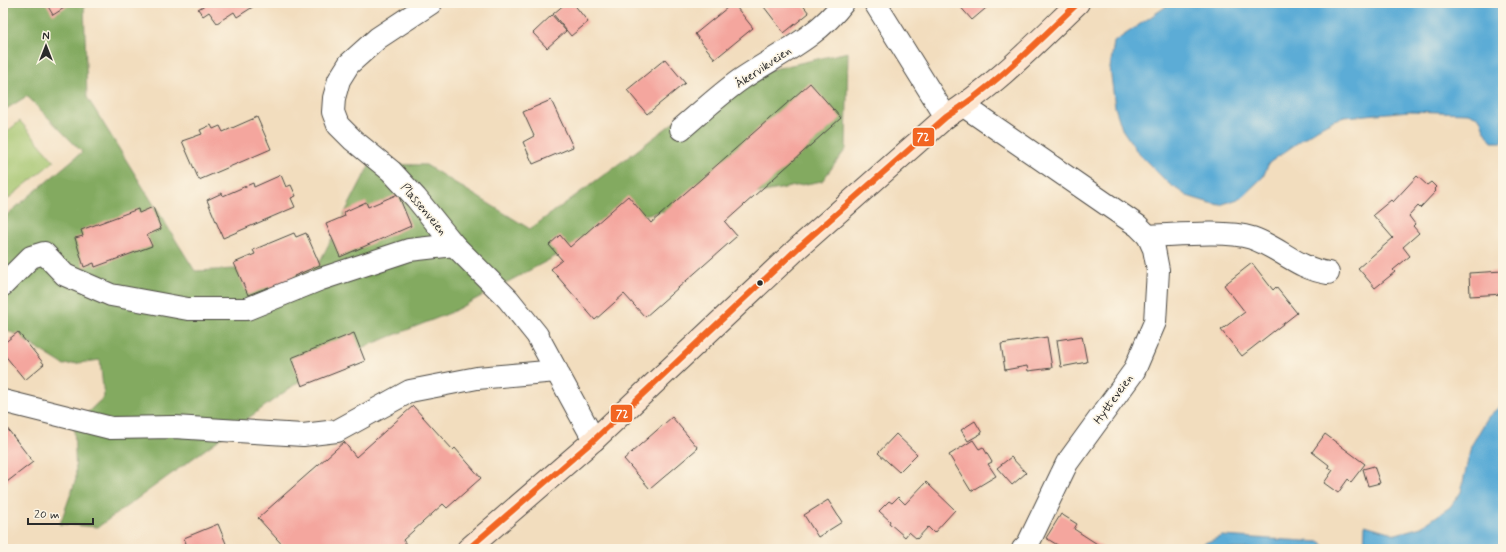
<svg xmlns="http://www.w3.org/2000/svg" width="1506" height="552" font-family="Mynerve,sans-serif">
<rect width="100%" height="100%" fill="#fcf5e5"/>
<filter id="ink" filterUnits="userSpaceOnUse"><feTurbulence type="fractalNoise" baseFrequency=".025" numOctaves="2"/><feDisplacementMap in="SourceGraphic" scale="8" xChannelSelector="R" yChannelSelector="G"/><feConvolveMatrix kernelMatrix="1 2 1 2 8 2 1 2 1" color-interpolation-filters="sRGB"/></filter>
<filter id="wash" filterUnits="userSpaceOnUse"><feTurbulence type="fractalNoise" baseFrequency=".012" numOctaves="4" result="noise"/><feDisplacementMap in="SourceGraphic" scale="16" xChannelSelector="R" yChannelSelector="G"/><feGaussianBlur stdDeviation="0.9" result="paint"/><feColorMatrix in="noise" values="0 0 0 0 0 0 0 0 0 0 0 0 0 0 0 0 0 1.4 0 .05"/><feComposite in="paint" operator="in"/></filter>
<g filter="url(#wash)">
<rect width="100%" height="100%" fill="#f2ddbe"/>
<path fill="#a4c56e" stroke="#68784c" d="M20,121L54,161L3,203V135Z"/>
<path fill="#83aa61" stroke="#576a46" d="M3,3H84L87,97L195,271L318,265L370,164L426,165L530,229L635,152L730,79L848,52L846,149L822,181L627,218L450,313L326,362L98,527L60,524L76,479L74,425L104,397L100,360L64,365L3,327V218L82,152L27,96L3,111Z"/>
<g fill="#5bacd6" stroke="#436c80">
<path d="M1171,3H1503V142H1492L1484,130L1480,118L1468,113L1409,111L1345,117L1334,120L1317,129L1269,163L1263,177L1241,198L1220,205L1210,203L1187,196L1168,183L1138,153L1122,129L1115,107L1110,68L1114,42Z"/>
<path d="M1503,405V549H1364L1365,525L1396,534L1421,527L1450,507L1461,492L1471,446L1488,417L1499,407Z"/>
<path d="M1222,536L1321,542L1326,549H1198L1200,545Z"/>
</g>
<g id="blocks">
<g fill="#f4a69e">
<path d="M46,3H72L53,15Z"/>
<path d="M203,3H259L237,17L234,12L217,23L209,12L203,16L198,9L205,5Z"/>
<path d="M566,3H573L588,22L571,36L553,14Z"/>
<path d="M733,3L753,28L715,59L695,34Z"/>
<path d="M761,3H801L809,13L784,33Z"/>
<path d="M957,3H992L972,20Z"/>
<path d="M552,15L566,31L547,48L533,33Z"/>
<path d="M665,59L685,83L647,114L627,90Z"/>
<path d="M810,83L841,118L725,222L737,236L645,317L624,294L595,320L551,269L562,260L549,245L560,235L570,247L628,196L651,223Z"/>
<path d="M551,100L573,147L533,164L523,142L534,136L523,112Z"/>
<path d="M257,117L271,149L199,180L182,141L202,134L200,130L211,125L213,129L220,126L223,132Z"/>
<path d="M281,175L286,187L291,185L296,196L291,198L295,207L223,238L207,200L222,193L223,196L253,183L254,187Z"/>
<path d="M1417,176L1427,185L1431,182L1436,187L1434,189L1436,191L1420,208L1418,206L1409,216L1415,224L1413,226L1419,233L1403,247L1410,256L1393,270L1395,272L1375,288L1358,268L1393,238L1373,215L1391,200L1393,202Z"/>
<path d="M398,194L411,226L340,257L326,224L345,216L344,212L366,202L368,207Z"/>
<path d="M153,207L161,229L147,235L152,246L95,267L94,263L84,267L75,238L83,236L81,230L138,209L139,213Z"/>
<path d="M294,233L296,237L306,233L320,265L294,276L296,280L270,291L269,287L248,295L234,263L255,254L253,250Z"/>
<path d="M1252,263L1273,290L1276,287L1297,313L1242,356L1221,330L1245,312L1224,285Z"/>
<path d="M1503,271V294L1470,296L1469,273Z"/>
<path d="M18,332L44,364L25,380L3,353V344Z"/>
<path d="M354,333L365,361L302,386L291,358Z"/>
<path d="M1082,336L1087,362L1061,367L1057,340Z"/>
<path d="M1047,337L1052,368L1028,371L1027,366L1005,370L1001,344Z"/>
<path d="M413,406L453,450L455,448L481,478L447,508L443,504L403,540L407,545L403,549H311L305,542L297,549H286L258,518L344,442L356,457Z"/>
<path d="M672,417L698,448L650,489L624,459Z"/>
<path d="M975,421L982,433L968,441L961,430Z"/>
<path d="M3,423L33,462L3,485Z"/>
<path d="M896,434L917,454L899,472L878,453Z"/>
<path d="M1325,434L1365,464L1351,482L1348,479L1338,493L1324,483L1333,470L1328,467L1329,465L1312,452Z"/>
<path d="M973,440L979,449L983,447L992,462L988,464L996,476L971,491L949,455Z"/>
<path d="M1011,457L1026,473L1012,485L997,468Z"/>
<path d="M1374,466L1380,483L1368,486L1363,469Z"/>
<path d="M926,482L955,510L934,533L928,527L917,539L909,532L905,537L889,523L890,521L879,511L889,501L892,503L898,497L905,504Z"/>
<path d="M828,500L842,522L818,537L804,515Z"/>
<path d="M1061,514L1077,524L1074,529L1105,549H1064L1046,538Z"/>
<path d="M218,524L227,546L220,549H188L184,538Z"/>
</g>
</g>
</g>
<g filter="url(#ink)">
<use href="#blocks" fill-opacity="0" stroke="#494641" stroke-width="1"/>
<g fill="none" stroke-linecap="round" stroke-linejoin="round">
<g stroke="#494641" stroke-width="24">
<g id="street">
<path d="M431,3L378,38L349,64L339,80L334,98L333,112L338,125L353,140L391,171L416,198L454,245L508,299L537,335L594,440"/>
<path d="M875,3L946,117"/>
<path d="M964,106L1138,226L1148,236L1154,249L1158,270L1155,322L1134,371L1067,463L1028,544L1023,549"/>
<path d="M681,129C700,113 719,95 740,80C775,56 817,38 843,3"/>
<path d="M1148,236C1177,235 1225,230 1252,238C1279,247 1298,269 1328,273"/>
<path d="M3,285L31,257L44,253L65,275L111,295L188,309H247L321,279L409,250L454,245"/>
<path d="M3,401L111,428L174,427L303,435L337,431L410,391L477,378L557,371"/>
</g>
</g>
<g stroke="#494641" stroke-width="24">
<path id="secondary" d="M468,549L594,440L799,247L946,117C995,86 1036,43 1078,3"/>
</g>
<use href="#street" stroke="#fff" stroke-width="22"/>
<use href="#secondary" stroke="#fce5cf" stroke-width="22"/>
<g stroke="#fcf5e5" stroke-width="9">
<path id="bus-1" d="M468,549L594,440L799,247L946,117C995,86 1036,43 1078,3"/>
</g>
<use href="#bus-1" stroke="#f26522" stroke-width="6"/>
</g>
</g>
<circle fill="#2b2b2b" stroke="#fcf5e5" stroke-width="1.5" cx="760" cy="283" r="3.5"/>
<g text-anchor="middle" stroke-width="3.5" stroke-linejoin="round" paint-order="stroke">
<g font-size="12" fill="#2b2b2b" stroke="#fcf5e5">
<text transform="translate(763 67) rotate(-34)" y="4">Åkervikveien</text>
<text transform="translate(424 209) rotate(50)" y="4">Plassenveien</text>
<text transform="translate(1113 399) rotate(-54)" y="4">Hytteveien</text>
</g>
</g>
<g stroke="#fcf5e5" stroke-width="1.5">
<rect x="912" y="127" width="23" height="20" rx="4" fill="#f26522"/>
<rect x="610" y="404" width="23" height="19" rx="4" fill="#f26522"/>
</g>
<g font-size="11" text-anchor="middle" font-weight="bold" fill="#fff">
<text x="923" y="141">72</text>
<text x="622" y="418">72</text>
</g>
<rect width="1506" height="552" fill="none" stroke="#fcf5e5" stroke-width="16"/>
<g transform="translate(46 46)" stroke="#fcf5e5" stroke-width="3" paint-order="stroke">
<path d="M0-3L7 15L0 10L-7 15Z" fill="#2b2b2b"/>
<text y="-6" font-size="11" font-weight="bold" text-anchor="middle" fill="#2b2b2b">N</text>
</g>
<path d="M28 518v6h65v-6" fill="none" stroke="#2b2b2b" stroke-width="2"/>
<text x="34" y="518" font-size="12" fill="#2b2b2b" stroke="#fcf5e5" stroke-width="3" paint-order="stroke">20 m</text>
</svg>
